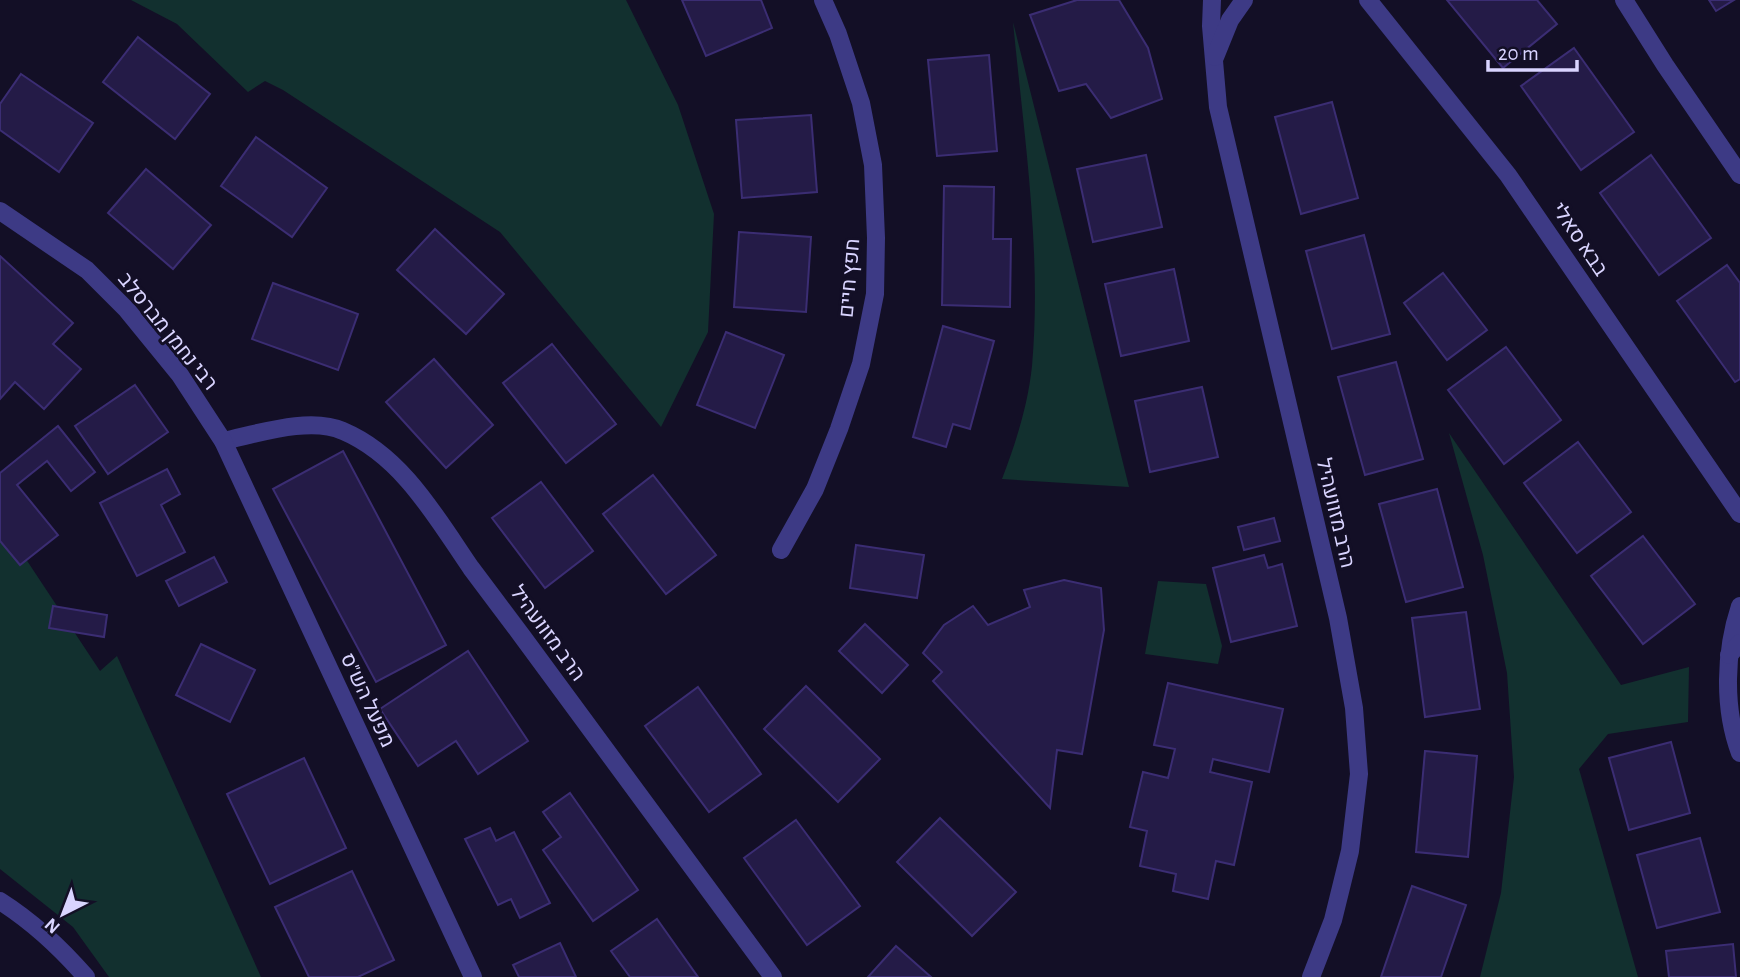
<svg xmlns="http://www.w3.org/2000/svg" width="1740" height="977" font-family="'Alegreya Sans',Heebo,sans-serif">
<rect width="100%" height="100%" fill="#130f26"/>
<g fill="#12302f">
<path d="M131,0H626L678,105L714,214L708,332L661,427L500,232L283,90L265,81L248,92L177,24Z"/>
<path d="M1013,22L1129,487L1002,479C1016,442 1028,405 1032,366C1042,252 1024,136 1013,22Z"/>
<path d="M1449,433L1621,685L1689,667L1688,722L1608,734L1579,769L1638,977H1480L1501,893L1514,777L1507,673L1483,555Z"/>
<path d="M0,527L10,535L100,671L117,656L261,977H109L73,927L0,869Z"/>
<path d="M1158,581L1206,584L1222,646L1218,664L1145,654Z"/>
</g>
<g fill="#241b47" stroke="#3b2d73" stroke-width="2">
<path d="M682,0H761L772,28L706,56Z"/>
<path d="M1077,0H1119L1148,48L1162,99L1111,118L1086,84L1059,91L1030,15Z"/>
<path d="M1447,0H1537L1557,24L1503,68Z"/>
<path d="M1709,0H1734L1716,11Z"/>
<path d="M138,37L210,94L175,139L103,82Z"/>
<path d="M1574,48L1634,132L1581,170L1521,86Z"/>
<path d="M989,55L997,151L937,156L928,60Z"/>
<path d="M21,74L93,123L59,172L0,130V104Z"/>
<path d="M1332,102L1358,198L1301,214L1275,117Z"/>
<path d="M811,115L817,192L742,198L736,120Z"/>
<path d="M256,137L327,188L292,237L221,186Z"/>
<path d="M1146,155L1162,227L1093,242L1077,169Z"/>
<path d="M1651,155L1711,238L1659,275L1600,193Z"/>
<path d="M146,169L211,225L173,269L108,213Z"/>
<path d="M944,186L994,187L993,239H1011L1010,307L942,305Z"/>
<path d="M435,229L504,294L466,334L397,270Z"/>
<path d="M739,232L811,237L806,312L734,307Z"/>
<path d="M1364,235L1390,334L1332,349L1306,251Z"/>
<path d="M0,256L73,323L53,344L81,369L44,409L15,382L0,399Z"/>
<path d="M1727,265L1740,283V379L1735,382L1677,301Z"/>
<path d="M1174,269L1189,341L1121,356L1105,284Z"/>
<path d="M1443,273L1487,330L1447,360L1404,303Z"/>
<path d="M273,283L358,314L338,370L252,339Z"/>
<path d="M943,326L994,341L970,429L953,424L946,447L913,437Z"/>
<path d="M726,332L784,355L755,428L697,405Z"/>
<path d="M552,344L616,424L566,463L503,383Z"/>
<path d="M1506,347L1561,420L1504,464L1448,390Z"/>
<path d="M434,359L493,425L446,468L386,402Z"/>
<path d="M1396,362L1423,459L1365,475L1338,377Z"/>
<path d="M135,385L168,432L108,474L75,426Z"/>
<path d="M1202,387L1218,457L1150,472L1135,401Z"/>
<path d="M58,426L95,472L71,491L47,461L17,485L58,535L20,565L0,541V473Z"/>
<path d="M1578,442L1631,512L1577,553L1524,483Z"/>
<path d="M343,451L446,645L376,682L273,489Z"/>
<path d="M167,469L180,494L161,505L185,552L137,576L100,503Z"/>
<path d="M653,475L716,555L666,594L603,514Z"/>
<path d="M541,482L593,551L545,588L492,518Z"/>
<path d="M1437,489L1463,587L1406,602L1379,504Z"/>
<path d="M1274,518L1280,541L1244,550L1238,527Z"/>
<path d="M1643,536L1695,604L1643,644L1591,576Z"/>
<path d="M856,545L924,555L917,598L850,588Z"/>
<path d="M1264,555L1268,568L1282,564L1297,626L1231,642L1213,568Z"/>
<path d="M214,557L227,582L179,606L166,581Z"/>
<path d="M1064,580L1101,588L1104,630L1082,754L1057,750L1050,808L933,681L942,672L923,653L944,625L973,606L988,625L1030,607L1024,590Z"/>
<path d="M53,606L107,615L104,637L49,628Z"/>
<path d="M1466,612L1480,709L1425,717L1412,618Z"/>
<path d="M865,624L908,665L882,693L839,651Z"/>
<path d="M201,644L255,670L230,722L176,695Z"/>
<path d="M468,651L528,741L478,774L456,741L418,766L380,709Z"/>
<path d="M1168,683L1283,709L1269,772L1213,759L1210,772L1252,782L1234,865L1216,861L1208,899L1173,891L1176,874L1140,866L1147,831L1130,827L1143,772L1168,778L1175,749L1154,745Z"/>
<path d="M806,686L880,759L838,802L764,729Z"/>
<path d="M698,687L761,774L709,812L645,726Z"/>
<path d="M1671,742L1690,813L1629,830L1609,758Z"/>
<path d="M1425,751L1477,756L1468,857L1416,852Z"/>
<path d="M304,758L346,848L270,884L227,794Z"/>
<path d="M570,793L638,890L593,921L543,850L561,837L543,812Z"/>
<path d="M940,818L1016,892L972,936L897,862Z"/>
<path d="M796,820L860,906L807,945L744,858Z"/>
<path d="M490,828L496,841L514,832L550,903L520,918L511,899L498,905L465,839Z"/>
<path d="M1700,838L1720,912L1657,928L1637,855Z"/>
<path d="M352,871L394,960L358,977H309L275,907Z"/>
<path d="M1412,886L1466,905L1441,977H1381Z"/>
<path d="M657,919L698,977H630L611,951Z"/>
<path d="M560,943L576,977H519L513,965Z"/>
<path d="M1733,944L1736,977H1669L1666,951Z"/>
<path d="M896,946L931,977H868Z"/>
</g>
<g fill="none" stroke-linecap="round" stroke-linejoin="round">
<g stroke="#3d3a85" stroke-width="18">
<path d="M1212,0L1211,26L1218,107L1338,618L1354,708L1359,774L1350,851L1333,920L1311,977"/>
<path d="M1624,0L1665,65L1740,175"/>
<path d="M1215,57L1230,20L1244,0"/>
<path d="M223,441C257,434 310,416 343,431C402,456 436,517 471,568C488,591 505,613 522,636C606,749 689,863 773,977"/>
<path d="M781,550L815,489L839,429L861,364L875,294L876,238L873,165L861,103L838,34L823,0"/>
<path d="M1740,606C1725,651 1723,708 1740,753"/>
<path d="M0,901C33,922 60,947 86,977"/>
</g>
<g stroke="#3d3a85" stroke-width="18">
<path d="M1368,0L1508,175L1740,514"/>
<path d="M0,211L87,270L127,310L180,375L223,441L473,977"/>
<path d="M1729,655L1740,643"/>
</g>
</g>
<g text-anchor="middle" stroke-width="6" stroke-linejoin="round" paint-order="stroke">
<g font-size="21" fill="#d9d4ff" stroke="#130f26">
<text transform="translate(1580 239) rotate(56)" y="7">בבא סאלי</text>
<text transform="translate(849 278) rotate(-85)" y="7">חפץ חיים</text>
<text transform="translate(168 331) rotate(51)" y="7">רבי נחמן מברסלב</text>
<text transform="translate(1336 513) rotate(77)" y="7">הרב מזוועהיל</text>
<text transform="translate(548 633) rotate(54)" y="7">הרב מזוועהיל</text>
<text transform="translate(368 700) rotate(65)" y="7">מפעל הש"ס</text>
</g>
</g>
<g transform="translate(63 914) rotate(222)" stroke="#130f26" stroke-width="5" paint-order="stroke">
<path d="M0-5L12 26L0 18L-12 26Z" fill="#d9d4ff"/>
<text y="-10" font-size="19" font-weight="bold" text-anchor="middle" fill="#d9d4ff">N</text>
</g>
<path d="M1488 60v10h89v-10" fill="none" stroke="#d9d4ff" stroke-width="3.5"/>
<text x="1498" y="60" font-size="21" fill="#d9d4ff" stroke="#130f26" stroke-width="5" paint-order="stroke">20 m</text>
</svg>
